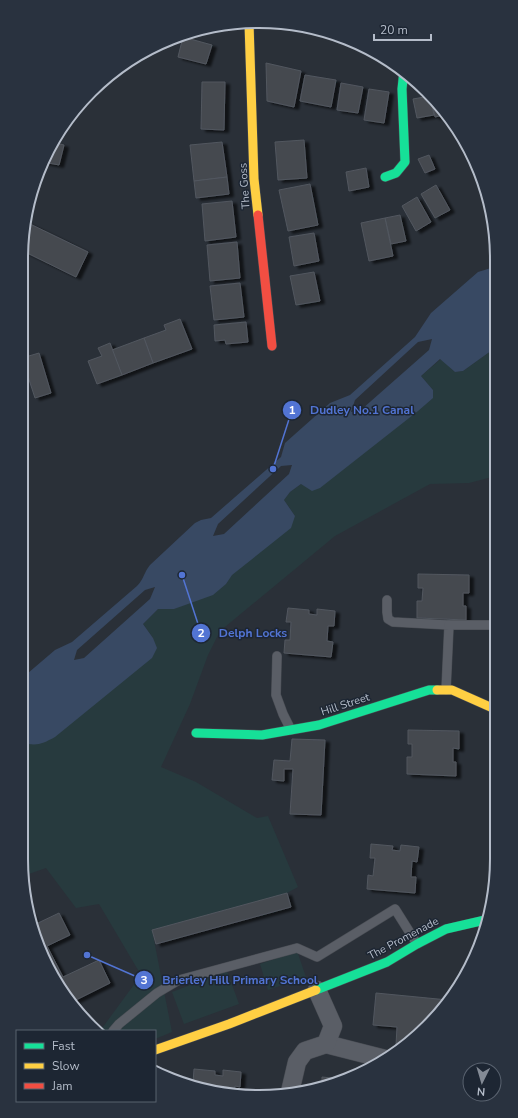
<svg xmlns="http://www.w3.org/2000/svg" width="518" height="1118" font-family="'Nunito Sans',sans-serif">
<defs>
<filter id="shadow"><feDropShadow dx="4.5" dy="2.5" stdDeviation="1" flood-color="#0009"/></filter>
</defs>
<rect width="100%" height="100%" fill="#2a3038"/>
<g fill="#273a3e">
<path d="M495,348L496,476L469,483L430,484L335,536L220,631L208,655L190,704L161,767L196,782L257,818L268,816L298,887L287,893L152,930L172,1032L155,1039V1031H100L141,975L99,904L76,908L46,868L26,875L23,874L21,859V742L27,744L153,638L143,624L158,609H174L226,584L231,575L295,516L284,500L290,492L433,390L421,376L441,359L455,372L463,371Z"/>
<path d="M297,951L306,977L268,990L260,964Z"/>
<path d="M227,971L239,1004L184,1024L172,992Z"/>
</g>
<path fill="#384963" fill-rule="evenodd" d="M495,265V275L491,285L495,284V348L463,371L455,372L440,359L421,376L433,390V398L418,411L320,488L312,491L301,484L290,492L284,500L295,516L291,528L232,575L226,584L213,595L174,609H158L143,624L153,638L157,648L152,658L55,737C42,744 36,747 21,742V679L55,650L72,642L137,586C144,579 144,572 150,565L195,523L201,520L211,518L281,457L285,443L330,403L350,395L415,337L431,313L478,272L491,268ZM432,339L429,350L362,409L351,412L355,400L418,342ZM292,465L289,474L224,534L213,536L218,524L281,466ZM155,587L150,599L84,658L74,660L77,650L145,590Z"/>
<g fill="#444950" stroke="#52575f" filter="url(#shadow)">
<path d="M183,37L212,45L206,64L178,57Z"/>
<path d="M266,63L301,71L294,107L267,101Z"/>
<path d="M305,75L336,80L331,107L300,101Z"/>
<path d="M202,82H225L224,130L201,129Z"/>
<path d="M341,83L363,87L358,113L337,110Z"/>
<path d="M369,89L389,92L384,123L364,120Z"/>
<path d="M430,96L434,115L417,118L413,99Z"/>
<path d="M431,98H432L448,114L435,117Z"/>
<path d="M304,140L307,178L278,180L275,142Z"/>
<path d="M222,142L227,177L194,181L190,145Z"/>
<path d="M56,143L64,145L59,165L43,162Z"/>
<path d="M429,155L435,169L425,173L418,159Z"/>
<path d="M366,168L369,187L349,191L346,172Z"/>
<path d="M227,177L229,194L196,198L194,181Z"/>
<path d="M310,184L318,225L288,231L279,190Z"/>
<path d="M436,185L450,210L435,218L421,194Z"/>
<path d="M417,197L431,222L416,231L402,206Z"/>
<path d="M232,201L236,237L205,241L202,204Z"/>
<path d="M400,215L406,241L391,244L385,218Z"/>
<path d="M385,218L393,256L369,261L361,223Z"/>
<path d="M28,223L88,252L76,277L23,251Z"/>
<path d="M314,233L319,261L294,266L289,237Z"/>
<path d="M237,242L240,278L210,281L207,245Z"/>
<path d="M314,272L320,301L296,305L290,276Z"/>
<path d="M240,283L244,317L214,320L210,286Z"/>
<path d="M180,319L192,349L153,363L144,338L166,330L164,325Z"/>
<path d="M246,322L248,342L226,344L225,340L215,341L214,325Z"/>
<path d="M144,338L153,363L122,375L112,350Z"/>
<path d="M110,343L122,375L97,384L88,361L102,356L98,348Z"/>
<path d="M39,353L51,393L35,398L22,358Z"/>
<path d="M418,574L469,575V593H463V606H466V620L417,618V601H422L423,588H418Z"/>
<path d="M288,608L309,610V614L317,615V609L335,611L334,626H328L327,641L333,642L331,657L284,653L285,640H290L291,622H286Z"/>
<path d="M408,730L459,731V749L453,748V762H456V776L407,774V757H412V744H408Z"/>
<path d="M292,739L325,740L321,815L290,814L293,769H284V781L272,780L274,760L290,761Z"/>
<path d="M371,844L393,846L392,850L400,851L401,845L419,847L417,862L412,861L411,877H416L415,893L367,889L368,875L373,876L375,858H370Z"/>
<path d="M287,893L291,907L156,944L152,930Z"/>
<path d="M30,912L36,924L59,913L70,935L47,946L63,977L99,960L110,983L74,1001L79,1011L78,1012L34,936Z"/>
<path d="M376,993L448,1000L438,1016L422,1029L415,1028L414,1035L402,1045H396L397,1027L373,1025Z"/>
<path d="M194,1069L215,1071V1075L223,1076V1070L241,1072L240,1087L235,1086L234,1092H213L197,1087V1083H193Z"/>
<path d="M322,1077L341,1079L322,1086Z"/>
</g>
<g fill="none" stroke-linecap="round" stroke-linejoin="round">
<g stroke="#484c53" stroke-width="10">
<g id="lane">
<path d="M387,600V612L388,619L393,622L449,625L446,690"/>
<path d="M449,625H496"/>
<path d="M277,656L276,695L283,714L291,730"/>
<path d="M113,1031L119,1024L157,993L179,980L297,948L317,957L395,909L417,944"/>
</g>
</g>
<g stroke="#484c53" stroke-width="19">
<g id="street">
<path d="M326,1044L385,1059"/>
<path d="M290,1092L297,1062L305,1051L326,1044L333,1026L317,990"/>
</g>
</g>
<g stroke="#484c53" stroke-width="10">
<g id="fast">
<path d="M385,177L396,173L405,162L402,89L404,70"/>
<path d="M196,733L262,735L319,725L429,690H437"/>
<path d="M316,990L387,962L417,944L446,929L485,920"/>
</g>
</g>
<g stroke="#484c53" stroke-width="10">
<g id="slow">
<path d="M249,23L254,179L258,215"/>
<path d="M437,690H452L497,710"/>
<path d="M155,1050L229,1024L316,990"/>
</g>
</g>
<g stroke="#484c53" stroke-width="10">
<path id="jam" d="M258,215L272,346"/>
</g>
<use href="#lane" stroke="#5a5e66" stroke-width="9"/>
<use href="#street" stroke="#5a5e66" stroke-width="18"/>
<use href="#fast" stroke="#16e098" stroke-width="9"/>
<use href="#slow" stroke="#ffcf43" stroke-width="9"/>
<use href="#jam" stroke="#f24e42" stroke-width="9"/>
</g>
<g text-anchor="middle" stroke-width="3" stroke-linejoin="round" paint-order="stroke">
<g font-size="11" fill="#b4bcc9" stroke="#1d2633">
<text transform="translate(244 186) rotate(-94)" y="4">The Goss</text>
<text transform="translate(345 704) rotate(-18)" y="4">Hill Street</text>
<text transform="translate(403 938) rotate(-28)" y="4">The Promenade</text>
</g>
</g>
<path d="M0 0H518V1118H0ZM259 28H259A231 231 0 0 1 490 259V859A231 231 0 0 1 259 1090H259A231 231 0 0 1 28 859V259A231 231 0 0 1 259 28Z" fill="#29323f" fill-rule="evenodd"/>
<path fill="none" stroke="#b4bcc9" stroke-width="2" d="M259 28H259A231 231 0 0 1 490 259V859A231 231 0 0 1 259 1090H259A231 231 0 0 1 28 859V259A231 231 0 0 1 259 28Z"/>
<path fill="none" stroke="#5274d3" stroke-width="1.5" d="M273 469L292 410M182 575L201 633M87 955L144 980"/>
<g fill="#5274d3" stroke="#1d2633" stroke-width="1.5">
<circle cx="273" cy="469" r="4"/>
<circle cx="182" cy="575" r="4"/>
<circle cx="87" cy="955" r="4"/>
<circle cx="292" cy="410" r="10"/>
<circle cx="201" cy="633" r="10"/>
<circle cx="144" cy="980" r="10"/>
</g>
<g font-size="12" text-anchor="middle" font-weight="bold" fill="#fff">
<text x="292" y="414">1</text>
<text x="201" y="637">2</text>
<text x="144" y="984">3</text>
</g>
<g font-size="12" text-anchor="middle" font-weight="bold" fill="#5274d3" stroke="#1d2633" stroke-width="3" stroke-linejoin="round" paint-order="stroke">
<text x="362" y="414">Dudley No.1 Canal</text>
<text x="253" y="637">Delph Locks</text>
<text x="240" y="984">Brierley Hill Primary School</text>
</g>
<rect x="16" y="1030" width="140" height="72" fill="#1d2633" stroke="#59626f"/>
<rect x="24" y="1043" width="20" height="6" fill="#16e098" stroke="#59626f"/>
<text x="52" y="1050" font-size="12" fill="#b4bcc9">Fast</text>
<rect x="24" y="1063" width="20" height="6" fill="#ffcf43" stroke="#59626f"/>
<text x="52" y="1070" font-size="12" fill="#b4bcc9">Slow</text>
<rect x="24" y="1083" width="20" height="6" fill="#f24e42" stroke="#59626f"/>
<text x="52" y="1090" font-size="12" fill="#b4bcc9">Jam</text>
<g transform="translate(482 1082) rotate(185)"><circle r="19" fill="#1d2633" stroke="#59626f"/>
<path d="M0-3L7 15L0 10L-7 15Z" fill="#848b96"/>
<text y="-6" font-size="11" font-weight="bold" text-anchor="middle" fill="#b4bcc9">N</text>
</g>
<path d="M374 34v6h57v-6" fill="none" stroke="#b4bcc9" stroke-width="2"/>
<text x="380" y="34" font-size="12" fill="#b4bcc9" stroke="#1d2633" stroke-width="3" paint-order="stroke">20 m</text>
</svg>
